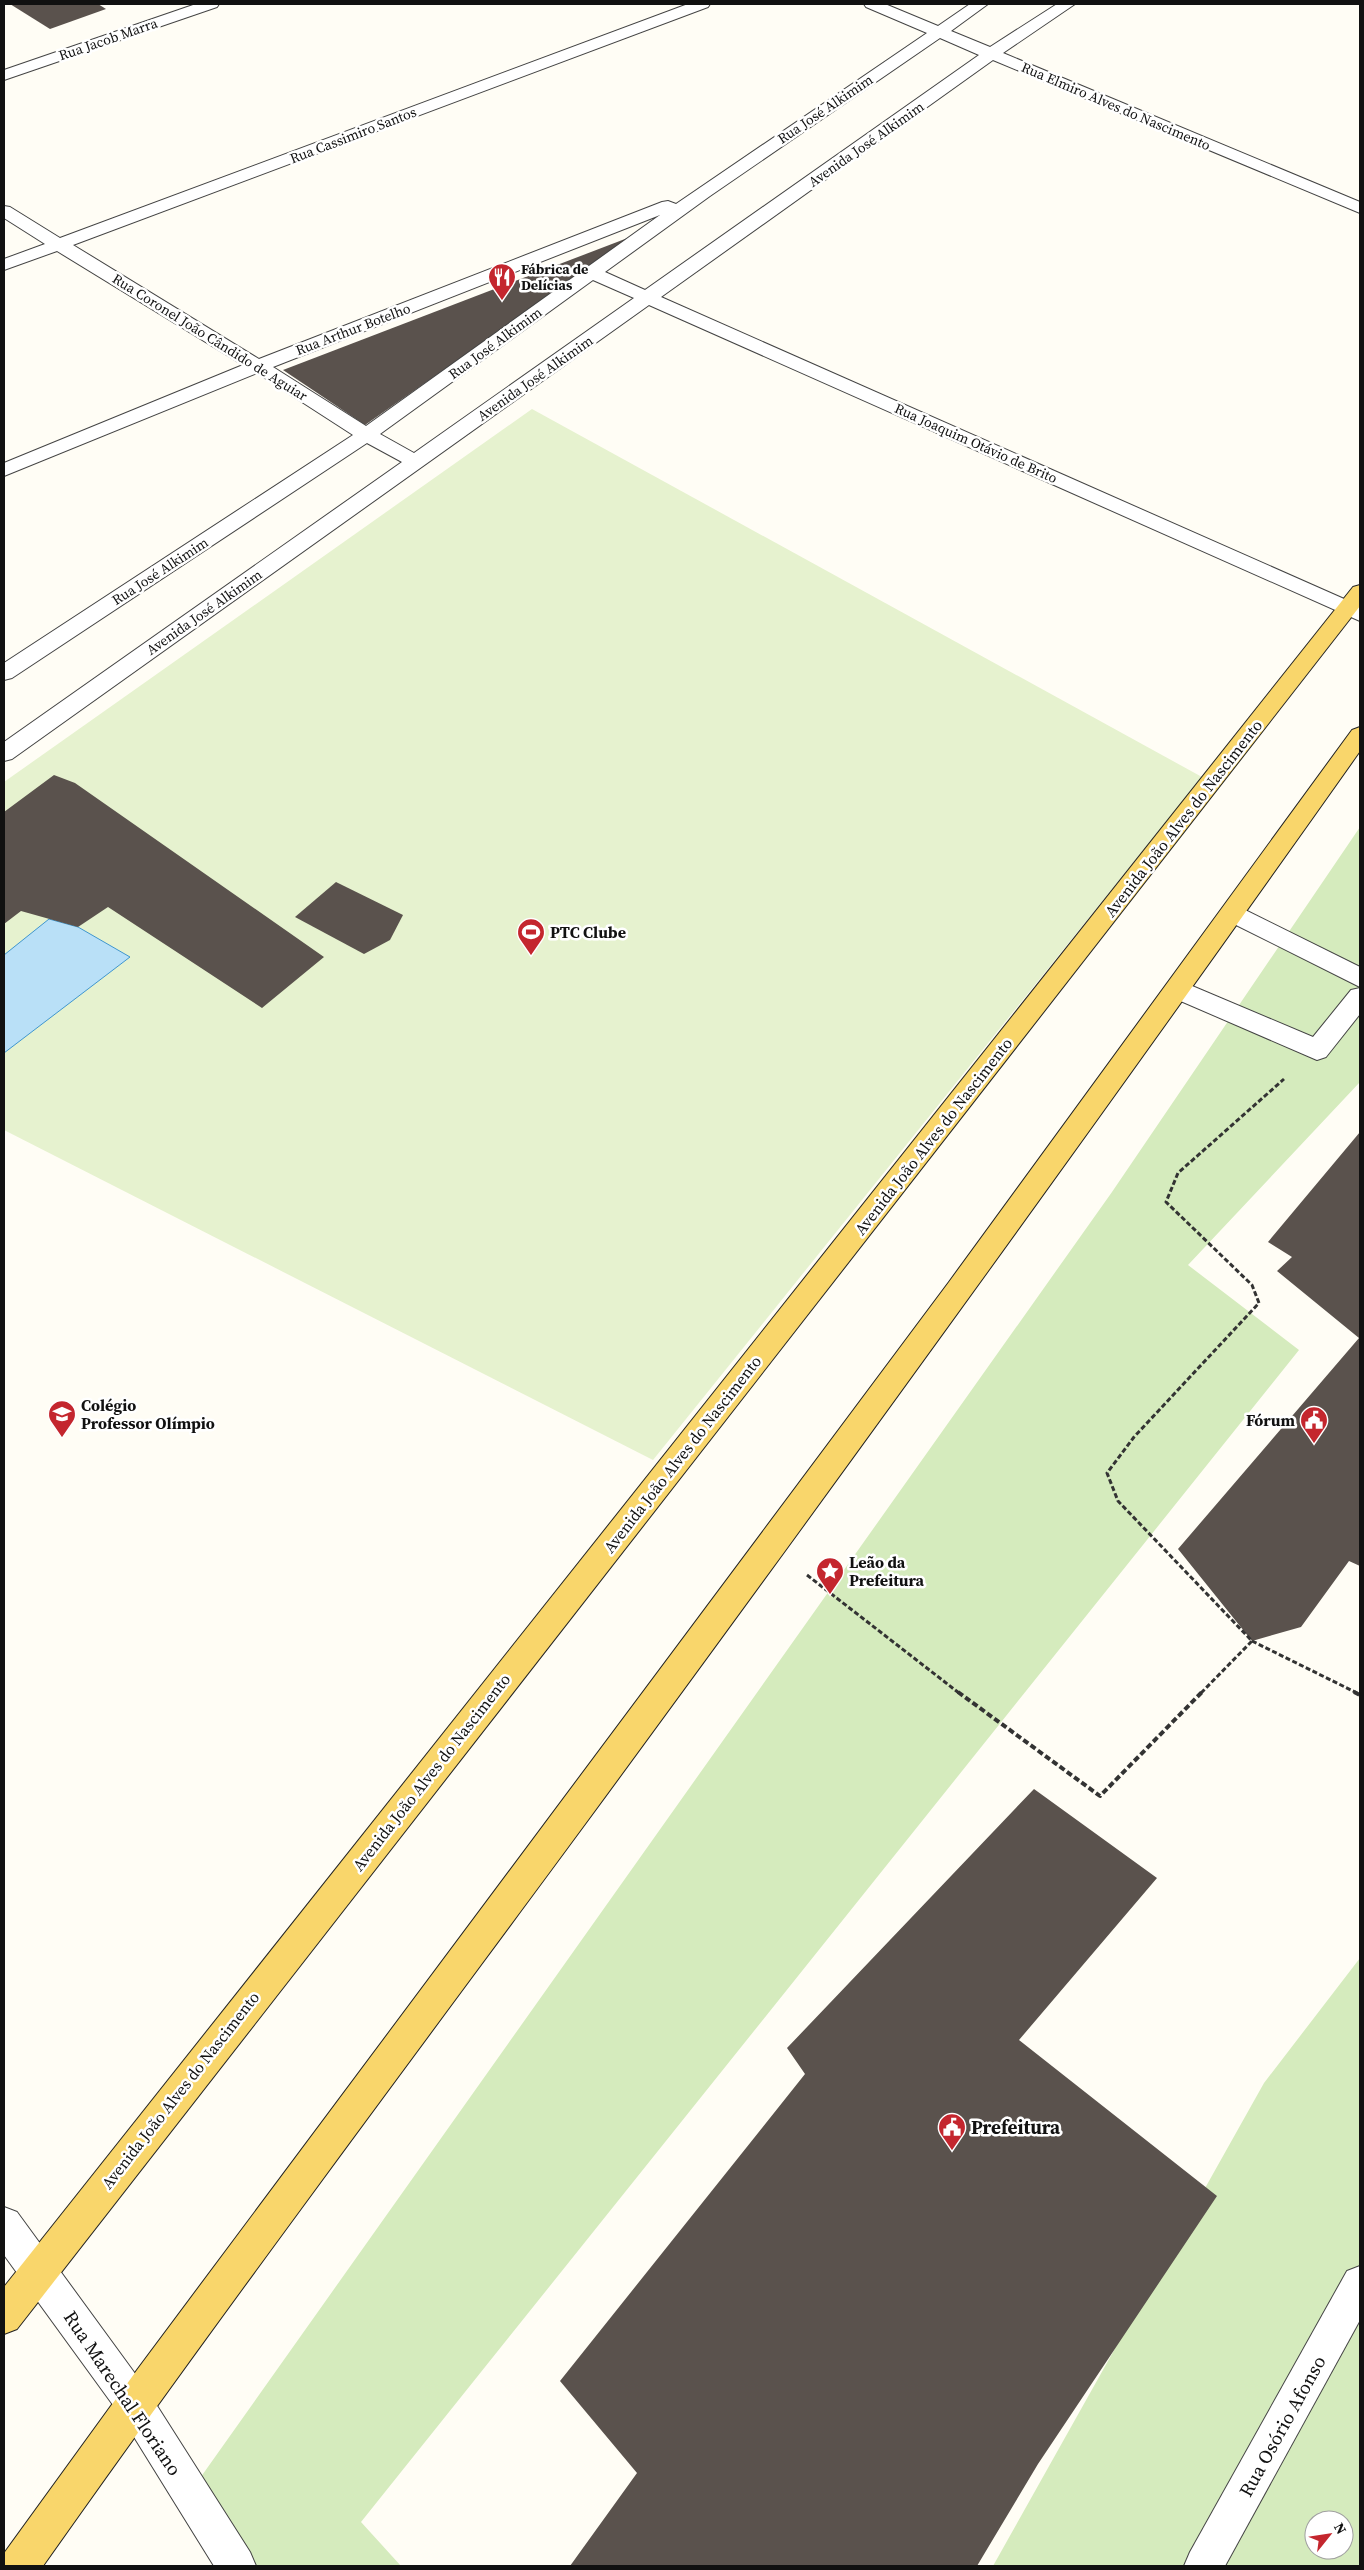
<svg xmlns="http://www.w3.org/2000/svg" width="1364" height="2570" font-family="'Source Serif 4',serif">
<rect width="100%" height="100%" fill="#fffdf5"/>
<g fill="#d5ebbd" fill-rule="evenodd">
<path d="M1360,827V1082L1188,1265L1299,1350L361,2522L401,2566H246L193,2488L1112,1192Z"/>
<path d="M1360,1958V2566H993L1264,2083ZM1314,2520H1344V2550H1314Z"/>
</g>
<path fill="#e6f2cf" d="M532,409L1202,777L653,1460L4,1130V782Z"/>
<path fill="#b9e0f7" stroke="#3f96cf" d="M49,919L78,927L130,957L4,1053V955Z"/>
<g fill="#5a524d">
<path d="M10,4H98L106,9L50,29Z"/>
<path d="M638,234L365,425L283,370Z"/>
<path d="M54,775L75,783L324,957L262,1008L108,907L78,927L21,911L4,924V812Z"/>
<path d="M336,882L403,915L390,940L364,954L295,917Z"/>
<path d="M1360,1132V1566L1349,1561L1301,1627L1252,1641L1178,1549L1359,1338L1277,1271L1292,1257L1268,1242Z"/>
<path d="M1034,1789L1157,1878L1019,2040L1217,2196L1038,2464L977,2566H570L637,2473L560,2381L805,2074L787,2048Z"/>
</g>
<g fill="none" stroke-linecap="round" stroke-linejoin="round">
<g stroke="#444" stroke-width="2">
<g id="minor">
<path d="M196,4H219L217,7L4,80V70Z"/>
<path d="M688,4H710L708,7L73,245L259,359L662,202L668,201L676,204L927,33L866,7L864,4H885L938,26L970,4H988L951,31L990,47L1057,4H1075L1003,53L1360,202V213L993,60L661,297L1360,606V621L649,305L12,759L4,761V742L402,462L367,443L12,678L4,680V663L353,435L257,373L4,476V463L243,365L57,251L4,270V259L45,244L4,218V206L10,207L60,238ZM940,38L979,55L645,290L605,272L710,196ZM660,215L366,426L273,367ZM593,280L634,298L414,453L380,434Z"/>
<path d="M1233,904L1360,967V987L1224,919L1221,913L1224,907Z"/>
<path d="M1178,980L1313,1037L1351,990L1360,988V1014L1326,1057L1317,1060L1169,996L1166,989L1169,982Z"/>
<path d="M4,2207L17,2212L147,2390L250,2552L256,2566H214L121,2416L4,2255Z"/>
<path d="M1360,2266V2320L1225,2566H1184L1190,2552L1347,2271Z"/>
</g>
</g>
<g stroke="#222" stroke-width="2">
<g id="major">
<path d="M1360,585V606L17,2329L4,2334V2287L1353,587Z"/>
<path d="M1360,727V751C1106,1110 848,1466 588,1820C405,2068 220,2315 43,2566H4L5,2552L137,2370L949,1282L1352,730Z"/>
</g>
</g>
<g stroke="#333" stroke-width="3" stroke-dasharray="5 2.5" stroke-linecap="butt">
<path d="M807,1575L959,1693"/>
<path d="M1252,1641L1357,1693"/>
<path d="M1201,1693L1252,1641L1118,1501L1107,1473L1134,1437L1259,1303L1252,1285L1166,1202L1178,1173L1284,1079"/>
</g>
<g stroke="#333" stroke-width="4" stroke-dasharray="6 3" stroke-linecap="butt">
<path d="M958,1692L1100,1796L1202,1692"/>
<path d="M1354,1692L1360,1695"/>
</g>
<use href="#minor" fill="#fff" fill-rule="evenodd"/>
<use href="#major" fill="#f9d66b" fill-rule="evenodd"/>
</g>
<defs>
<g id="restaurant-pin" transform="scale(1.4375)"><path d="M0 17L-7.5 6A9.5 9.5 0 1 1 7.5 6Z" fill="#c4262e" stroke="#fff"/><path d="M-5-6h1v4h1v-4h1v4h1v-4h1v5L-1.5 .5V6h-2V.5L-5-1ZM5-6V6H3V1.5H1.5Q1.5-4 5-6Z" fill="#fff"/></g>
<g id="stadium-pin" transform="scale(1.4375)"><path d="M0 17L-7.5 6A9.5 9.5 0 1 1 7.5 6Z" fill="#c4262e" stroke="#fff"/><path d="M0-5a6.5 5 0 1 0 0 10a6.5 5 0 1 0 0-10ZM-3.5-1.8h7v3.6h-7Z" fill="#fff"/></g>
<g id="school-pin" transform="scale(1.4375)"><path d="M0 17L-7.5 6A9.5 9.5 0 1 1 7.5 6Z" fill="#c4262e" stroke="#fff"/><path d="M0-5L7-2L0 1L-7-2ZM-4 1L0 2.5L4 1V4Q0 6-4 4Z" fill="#fff"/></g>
<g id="civic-pin" transform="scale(1.4375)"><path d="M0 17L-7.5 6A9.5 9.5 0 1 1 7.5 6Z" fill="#c4262e" stroke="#fff"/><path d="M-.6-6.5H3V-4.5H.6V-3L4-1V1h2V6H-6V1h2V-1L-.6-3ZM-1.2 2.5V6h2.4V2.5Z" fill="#fff"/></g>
<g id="sight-pin" transform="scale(1.4375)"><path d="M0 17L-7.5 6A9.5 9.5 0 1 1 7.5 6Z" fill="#c4262e" stroke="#fff"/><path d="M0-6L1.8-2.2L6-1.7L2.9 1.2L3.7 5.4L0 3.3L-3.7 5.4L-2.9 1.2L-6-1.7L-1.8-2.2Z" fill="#fff"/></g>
</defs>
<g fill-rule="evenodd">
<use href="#restaurant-pin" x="502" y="277"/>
<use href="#stadium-pin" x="531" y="932"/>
<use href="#school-pin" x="62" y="1414"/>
<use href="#civic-pin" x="1314" y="1420"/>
<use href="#sight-pin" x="830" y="1571"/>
<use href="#civic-pin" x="952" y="2127"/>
</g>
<g text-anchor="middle" stroke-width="5" stroke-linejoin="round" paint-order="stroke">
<g font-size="14" fill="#111" stroke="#fff">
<text transform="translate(108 39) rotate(-19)" y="5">Rua Jacob Marra</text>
<text transform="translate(1116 106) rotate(23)" y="5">Rua Elmiro Alves do Nascimento</text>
<text transform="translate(825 109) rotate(-34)" y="5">Rua José Alkimim</text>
<text transform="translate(353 135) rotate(-21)" y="5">Rua Cassimiro Santos</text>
<text transform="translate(866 144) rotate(-35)" y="5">Avenida José Alkimim</text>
<text transform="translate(353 329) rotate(-21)" y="5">Rua Arthur Botelho</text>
<text transform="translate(210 337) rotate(32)" y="5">Rua Coronel João Cândido de Aguiar</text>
<text transform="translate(495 343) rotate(-36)" y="5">Rua José Alkimim</text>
<text transform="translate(535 378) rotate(-35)" y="5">Avenida José Alkimim</text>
<text transform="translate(976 443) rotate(24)" y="5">Rua Joaquim Otávio de Brito</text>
<text transform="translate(160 571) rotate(-33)" y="5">Rua José Alkimim</text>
<text transform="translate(204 612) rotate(-35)" y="5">Avenida José Alkimim</text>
</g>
<g font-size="14" font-weight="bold" fill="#111" stroke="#fff" text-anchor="start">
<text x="521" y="274">Fábrica de<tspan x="521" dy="16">Delícias</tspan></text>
</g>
<g font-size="16" fill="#111" stroke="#fff">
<text transform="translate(1183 818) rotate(-52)" y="6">Avenida João Alves do Nascimento</text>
<text transform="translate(933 1136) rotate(-52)" y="6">Avenida João Alves do Nascimento</text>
<text transform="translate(682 1454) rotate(-52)" y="6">Avenida João Alves do Nascimento</text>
<text transform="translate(431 1772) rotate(-52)" y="6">Avenida João Alves do Nascimento</text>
<text transform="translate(180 2090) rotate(-52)" y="6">Avenida João Alves do Nascimento</text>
</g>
<g font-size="16" font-weight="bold" fill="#111" stroke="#fff" text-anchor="start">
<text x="550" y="938">PTC Clube</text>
<text x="81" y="1411">Colégio<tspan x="81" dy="18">Professor Olímpio</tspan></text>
<text x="1295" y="1426" text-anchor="end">Fórum</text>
<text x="849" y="1568">Leão da<tspan x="849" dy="18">Prefeitura</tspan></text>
</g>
<g font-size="19" font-weight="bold" fill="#111" stroke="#fff" text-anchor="start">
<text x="971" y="2134">Prefeitura</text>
</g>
<g font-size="19" fill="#111" stroke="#fff">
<text transform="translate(123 2393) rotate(56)" y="7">Rua Marechal Floriano</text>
<text transform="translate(1282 2426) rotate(-61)" y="7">Rua Osório Afonso</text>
</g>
</g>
<rect width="1364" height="2570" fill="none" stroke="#111111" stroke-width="10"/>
<g transform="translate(1329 2535) rotate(60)"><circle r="24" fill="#ffffff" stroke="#a0a0a0"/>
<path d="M0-4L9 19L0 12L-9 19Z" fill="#c4262e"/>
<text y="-8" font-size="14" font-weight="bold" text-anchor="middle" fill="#111111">N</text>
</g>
</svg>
